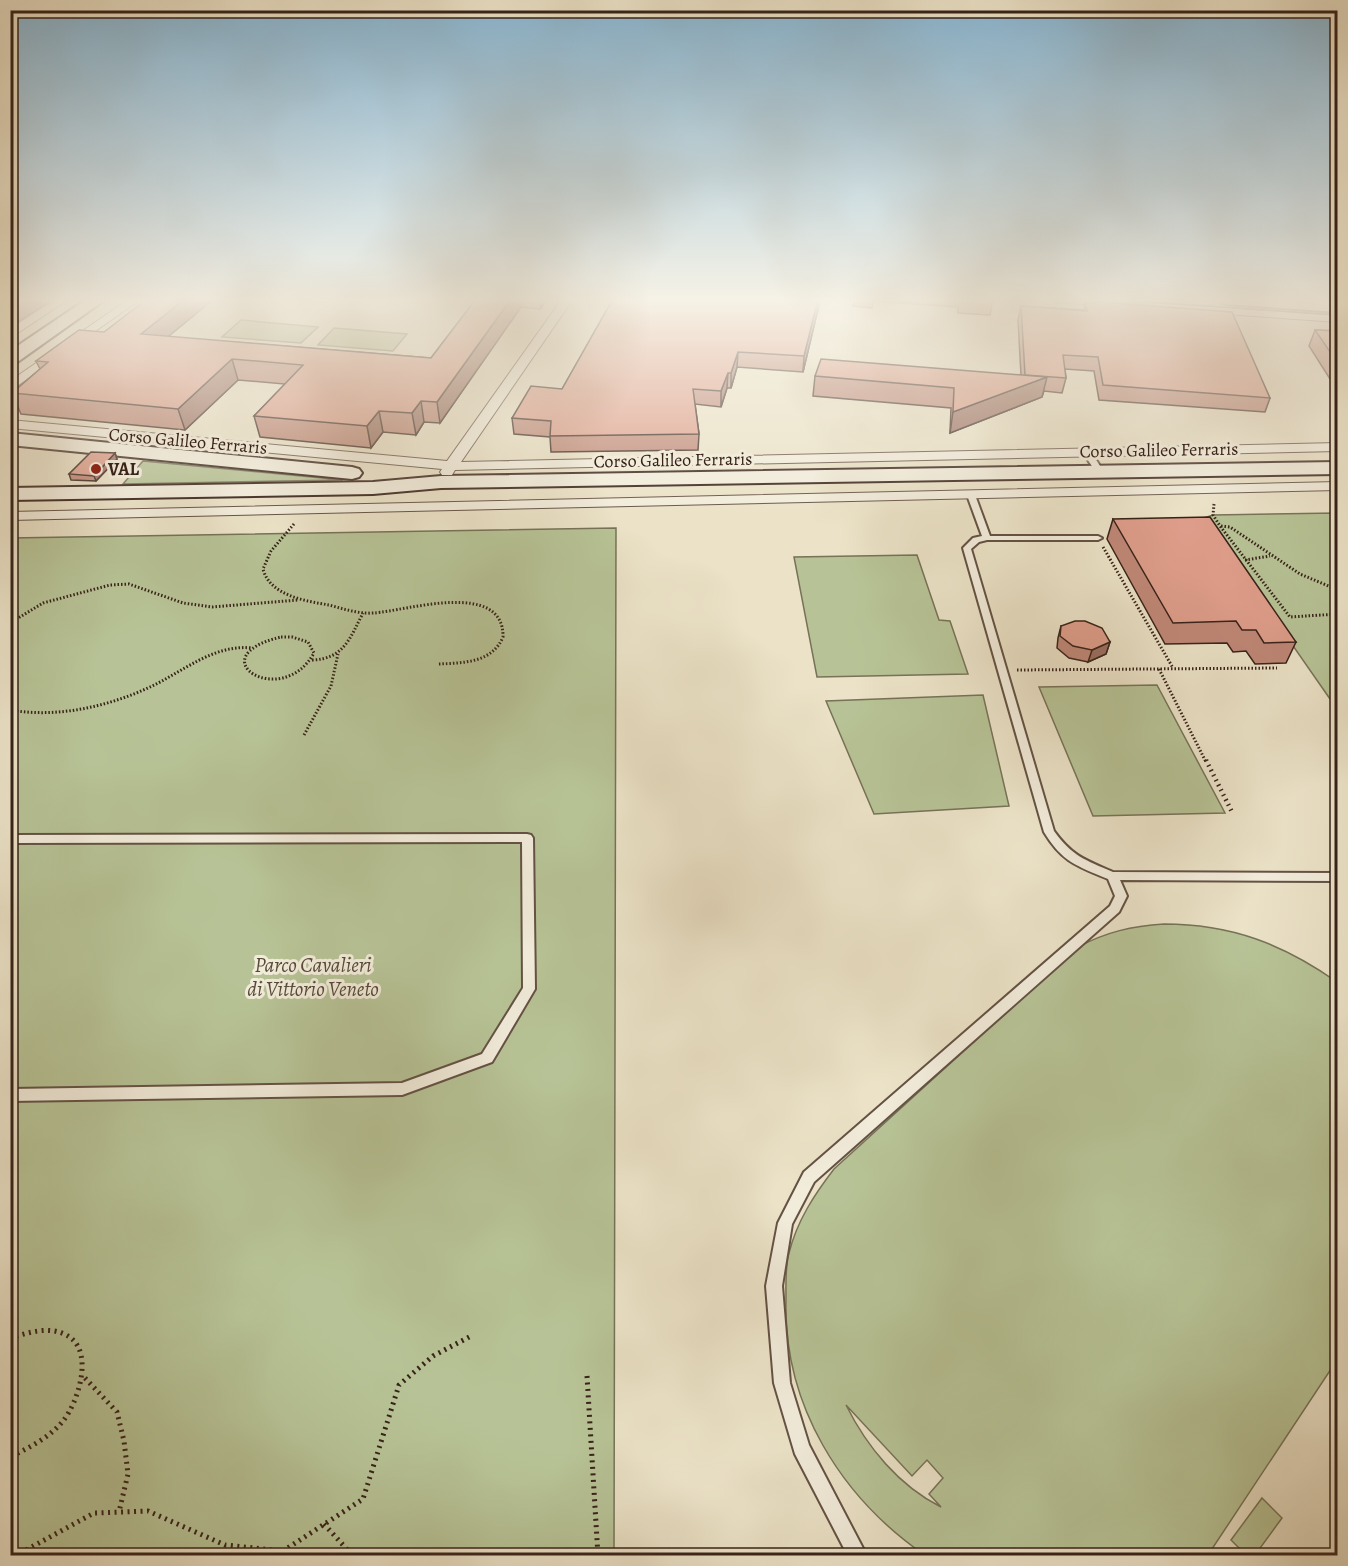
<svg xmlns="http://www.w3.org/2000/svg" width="1348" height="1566" font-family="Alegreya,serif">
<rect width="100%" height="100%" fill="#ebe2c7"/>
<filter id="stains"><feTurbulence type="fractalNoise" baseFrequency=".00333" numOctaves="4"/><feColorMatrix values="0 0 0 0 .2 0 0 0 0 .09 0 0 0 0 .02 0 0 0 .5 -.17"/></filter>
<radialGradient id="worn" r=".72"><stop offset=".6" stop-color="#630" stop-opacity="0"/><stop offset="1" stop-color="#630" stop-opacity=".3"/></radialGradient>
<g fill="#b7c396" stroke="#777258" stroke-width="1.5" fill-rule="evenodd">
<path d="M241,320L318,327L301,343L222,337Z"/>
<path d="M334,328L407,334L393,351L318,345Z"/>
<path d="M143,461L343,480L123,484Z"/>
<path d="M1337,513V709L1204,518L1213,515Z"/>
<path d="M616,528L614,1555H11L10,538Z"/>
<path d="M917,555L939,620L950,621L968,674L817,677L794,557Z"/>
<path d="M1157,685L1225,813L1093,816L1039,687Z"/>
<path d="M983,695L1009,806L874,814L826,701Z"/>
<path d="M1164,924C1231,924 1283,944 1337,982V1360L1208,1555L926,1556C840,1497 783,1404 786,1299C786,1284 785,1267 789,1253C797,1221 814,1195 834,1169L1078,947C1106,932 1132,926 1164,924ZM846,1405L912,1476L927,1460L943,1478L929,1494L941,1507C899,1486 867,1447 846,1405Z"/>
<path d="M1262,1498L1282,1518L1255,1555H1246L1231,1540Z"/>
</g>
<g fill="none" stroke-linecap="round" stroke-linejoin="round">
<g stroke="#645244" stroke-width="4">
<g id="lane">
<path d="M1083,449H1089L1104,472L1103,474H1097L1082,451Z"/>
<path d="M968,493H971L975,495L990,536H1098L1102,538L1098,540H987L979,542L971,549L1054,831C1072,856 1085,860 1113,872L1338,873V881L1120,880L1127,896L1119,912L814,1182L792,1224L782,1286L790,1383L809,1445L867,1556H848L795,1454L774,1383L766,1286L778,1223L804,1172L1110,906L1115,896L1108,879C1077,866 1062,862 1044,832L963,548L973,538L982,536L967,495Z"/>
<path d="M527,834L531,835L533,838L535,989L492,1062L402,1095L10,1101V1089L402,1083L482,1054L523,988L522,842L10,843V835Z"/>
</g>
</g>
<g stroke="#645244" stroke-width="2">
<g id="street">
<path d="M56,299H69L10,338V329Z"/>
<path d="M129,299H141L10,391V381Z"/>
<path d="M562,299H573L461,462L1338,443V451L455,470L452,475H442L440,472L442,469L10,428V420L447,461Z"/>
<path d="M1048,299H1102L1338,316V322L1053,302Z"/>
<path d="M1338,482V490L10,520V512Z"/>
</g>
</g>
<g stroke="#372219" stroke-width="4">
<g id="secondary">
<path d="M87,299H106L16,363L10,364V351Z"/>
<path d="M1217,299H1295L1338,302V312L1225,304Z"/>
<path d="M10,433L352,467L359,469L362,473L359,477L352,479L10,445Z"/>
<path d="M1338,462V474L441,488L373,494L10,500V488L373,482L441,476Z"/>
</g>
</g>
<g stroke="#372219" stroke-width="3" stroke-dasharray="1.5 2" stroke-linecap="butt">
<path d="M1214,504L1213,515L1220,526L1290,617L1338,614"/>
<path d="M294,524L271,551L263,569C270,596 306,601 329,605C344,609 358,614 374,613C405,611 504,579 503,637C492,663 463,663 438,664"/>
<path d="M1221,526L1230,527L1300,574L1338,590"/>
<path d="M1103,547L1173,668"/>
<path d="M1245,560L1270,556"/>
<path d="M10,623L43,603L110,585L129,584L183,603L212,607L298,600"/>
<path d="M281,637H292L308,642L314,653C282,711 196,657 281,637Z"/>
<path d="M312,660C344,659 350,638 363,613"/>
<path d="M1159,669L1206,762"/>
<path d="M1017,670L1277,668"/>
<path d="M10,710C57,718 107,707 150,687C183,672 213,644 252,648"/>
<path d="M304,735L331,686L338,654"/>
</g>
<path stroke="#372219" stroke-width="4.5" stroke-dasharray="1.5 4" stroke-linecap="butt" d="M1206,760L1232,812"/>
<g stroke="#372219" stroke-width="5" stroke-dasharray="2 4.5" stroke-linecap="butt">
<path d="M10,1338C28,1333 46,1326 64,1334C96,1347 79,1401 63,1421C49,1438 30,1447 10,1457"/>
<path d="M587,1376L598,1556"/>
<path d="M85,1378L117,1412L124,1441L128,1474L119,1512"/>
<path d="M324,1524L353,1556"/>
<path d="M15,1556L94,1513L148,1511L225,1545L283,1551L363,1499L399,1385L433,1356L471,1336"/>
</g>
<use href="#lane" fill="#f2ecdb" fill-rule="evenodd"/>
<use href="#street" fill="#f2ecdb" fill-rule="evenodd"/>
<use href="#secondary" fill="#f2ecdb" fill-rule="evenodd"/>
<path stroke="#372219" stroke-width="1.5" d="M1104,299L1338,315"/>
</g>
<g fill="#bf8777" stroke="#372219" stroke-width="1.5">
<path d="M476,299H547L540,309L521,307L440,423L424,422L416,435L383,432L371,448L260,437L254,416L285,384L238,380L185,430L21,414L12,393L40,369L36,361L168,337L431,358Z"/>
<path d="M613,299H820L819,305L803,372L737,367L731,388H727L721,407L695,404L699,434L698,450L551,452L550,437L514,434L512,418L562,389Z"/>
<path d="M854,299H993L990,315L958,313V307L873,301L872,308L853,306Z"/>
<path d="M1085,303L1270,398L1265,412L1099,400L1094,371L1065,369L1066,378L1062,393L1044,391L1042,397L950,433L951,408L813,396L815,376L1021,375L1018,320L1021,306L1084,310Z"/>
<path d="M1315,330L1338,331V379H1330L1309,346Z"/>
<path d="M115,453L117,459L96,481L71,480L69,474Z"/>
<path d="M1113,519L1296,642L1286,663L1255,664L1246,651L1233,652L1227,643L1165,644L1107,539Z"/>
<path d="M1061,626L1110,642L1106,654L1088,662L1069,658L1057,648L1058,638Z"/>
</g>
<g fill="#9b6e61" stroke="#372219" stroke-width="1.5">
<path d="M10,299H54L10,327Z"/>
<path d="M185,299H214L147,354L141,334Z"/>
<path d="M511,299H520L521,307L440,423L437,402Z"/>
<path d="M540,299H547L540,309Z"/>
<path d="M818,299H820L819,305L803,372L804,356Z"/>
<path d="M738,352L737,367L731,388V373Z"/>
<path d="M232,359L238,380L185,430L178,409Z"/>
<path d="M728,373L727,388L721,407V391Z"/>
<path d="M1047,377L1042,397L950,433L953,412Z"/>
<path d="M421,401L424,422L416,435L412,413Z"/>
<path d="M379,411L383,432L371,448L367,426Z"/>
<path d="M115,453L117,459L96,481L94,476Z"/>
<path d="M1110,642L1106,654L1088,662L1092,650Z"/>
</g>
<g fill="#de9d8a" stroke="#372219" stroke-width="1.5">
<path d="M147,299H185L141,334L431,358L476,299H511L437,402L421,401L412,413L379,411L367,426L254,416L303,365L232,359L178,409L12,393L48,362L36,361L79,330L104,332Z"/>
<path d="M613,299H818L804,356L738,352L731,373H728L721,391L693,389L699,434L550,436L551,421L512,418L531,386L562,389Z"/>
<path d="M1099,302L1232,312L1270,398L1103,385L1098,357L1063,355L1066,378L1025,375L1021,306L1087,311L1085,303Z"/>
<path d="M1315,330L1338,331V362H1337Z"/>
<path d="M821,359L1047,377L953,412L954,388L815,376Z"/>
<path d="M91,452L115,453L94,476L69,474Z"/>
<path d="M1210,517L1296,642L1264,643L1256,630H1242L1236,621L1173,623L1113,519Z"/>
<path d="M1075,621H1085L1102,628L1110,642L1092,650L1073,646L1060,636L1061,626Z"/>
</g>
<linearGradient id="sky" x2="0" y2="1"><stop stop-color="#88b8d6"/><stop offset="0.58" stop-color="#f6f2e6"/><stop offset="1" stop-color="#f6f2e6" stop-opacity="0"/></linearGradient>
<rect width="1348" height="518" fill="url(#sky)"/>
<circle fill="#8f2418" stroke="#f2ecdb" stroke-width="2" cx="96" cy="469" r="6"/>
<g text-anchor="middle" stroke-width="6" stroke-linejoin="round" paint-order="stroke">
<g font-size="18" fill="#372219" stroke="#f2ecdb">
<text transform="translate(188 441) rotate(5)" y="6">Corso Galileo Ferraris</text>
<text transform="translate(1159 450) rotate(-1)" y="6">Corso Galileo Ferraris</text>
<text transform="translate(673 460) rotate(-1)" y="6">Corso Galileo Ferraris</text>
</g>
<g font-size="18" font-weight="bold" fill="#372219" stroke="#f2ecdb" text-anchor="start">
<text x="108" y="475">VAL</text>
</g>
<g font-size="21" font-style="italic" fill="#574a38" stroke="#f2ecdb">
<text x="313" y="972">Parco Cavalieri<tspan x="313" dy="24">di Vittorio Veneto</tspan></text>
</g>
</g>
<rect width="1348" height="1566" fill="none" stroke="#ebe2c7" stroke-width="36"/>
<rect x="12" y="12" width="1324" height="1542" fill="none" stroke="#372219" stroke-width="3"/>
<rect x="18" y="18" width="1312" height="1530" fill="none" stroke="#372219" stroke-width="1.5"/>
<rect width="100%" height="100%" filter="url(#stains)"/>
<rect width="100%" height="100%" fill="url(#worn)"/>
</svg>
